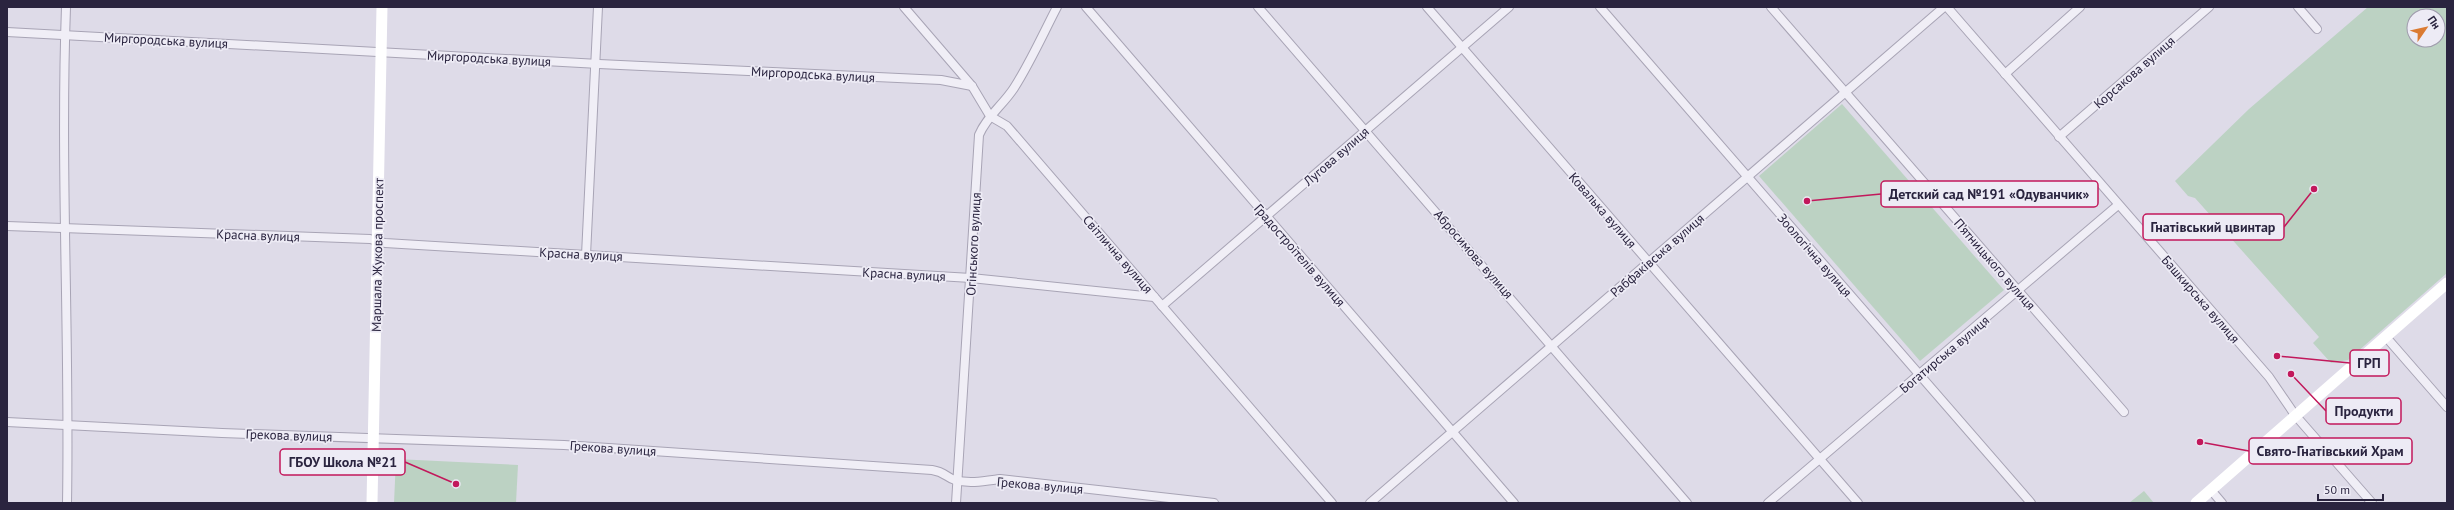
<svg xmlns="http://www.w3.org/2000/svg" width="2454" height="510" font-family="'PT Sans',sans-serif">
<rect width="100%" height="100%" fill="#dedbe8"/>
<g fill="#bcd2c3" fill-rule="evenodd">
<path d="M2368,7H2447V273L2348,360L2331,363L2313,343L2319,337L2195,198L2188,196L2175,181L2249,109ZM2414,16H2438V40H2414Z"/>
<path d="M1842,104L2004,290L1920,361L1759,176Z"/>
<path d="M396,459L518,465L516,503H394Z"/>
<path d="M2144,491L2154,503H2129Z"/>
</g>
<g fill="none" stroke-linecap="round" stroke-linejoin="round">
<g stroke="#a8a4b5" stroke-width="10">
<g id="street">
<path d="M66,7C60,172 70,338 67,503"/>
<path d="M904,7L972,86L990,116L1007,126L1332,503"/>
<path d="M1086,7L1514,503"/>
<path d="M1258,7L1687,503"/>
<path d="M1427,7L1858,503"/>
<path d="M1600,7L2031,503"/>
<path d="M1771,7L2124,412"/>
<path d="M1947,7L2269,377L2295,415L2372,503"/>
<path d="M2298,7L2317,29"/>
<path d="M7,32L599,64L941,80L972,86"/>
<path d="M2005,74L2080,7"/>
<path d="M2059,137L2209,7"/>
<path d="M7,226L370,239L385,243L971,278L1154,297"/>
<path d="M586,255L598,7"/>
<path d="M1162,306L1509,7"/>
<path d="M2386,337L2447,407"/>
<path d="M7,422L222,433L564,445L932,470C945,472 947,478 955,480C969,484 985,481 1000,479L1214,503"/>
<path d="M2211,490L2222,503"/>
<path d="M956,503L979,135C987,116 1003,105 1014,88C1030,63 1043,34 1057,7"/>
<path d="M1370,503L1944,7"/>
<path d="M1768,503L2118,205"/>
</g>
</g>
<use href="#street" stroke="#f0eef6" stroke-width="8"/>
<g stroke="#fff" stroke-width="11">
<path d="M372,503L382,7"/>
<path d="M2196,503L2447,283"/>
</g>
</g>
<g text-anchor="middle" stroke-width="3.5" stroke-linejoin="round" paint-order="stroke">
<g font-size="13" fill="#2a243f" stroke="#edebf5">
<text transform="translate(166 40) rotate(3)" y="5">Миргородська вулиця</text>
<text transform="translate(489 58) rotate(3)" y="5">Миргородська вулиця</text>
<text transform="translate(2134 72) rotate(-41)" y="5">Корсакова вулиця</text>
<text transform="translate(813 74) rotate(3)" y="5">Миргородська вулиця</text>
<text transform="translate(1336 156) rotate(-41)" y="5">Лугова вулиця</text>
<text transform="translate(1603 210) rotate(49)" y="5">Ковалька вулиця</text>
<text transform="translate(258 235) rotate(2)" y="5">Красна вулиця</text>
<text transform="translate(973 244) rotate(-87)" y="5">Огінського вулиця</text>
<text transform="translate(581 254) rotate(3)" y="5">Красна вулиця</text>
<text transform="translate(1118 254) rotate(49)" y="5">Світлична вулиця</text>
<text transform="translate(1474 254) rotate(49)" y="5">Абросимова вулиця</text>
<text transform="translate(377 255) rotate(-89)" y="5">Маршала Жукова проспект</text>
<text transform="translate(1300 255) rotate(49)" y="5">Градостроїтелiв вулиця</text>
<text transform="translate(1657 255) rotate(-41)" y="5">Рабфаківська вулиця</text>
<text transform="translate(1815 255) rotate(49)" y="5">Зоологічна вулиця</text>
<text transform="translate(1995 264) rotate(49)" y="5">П’ятницького вулиця</text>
<text transform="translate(904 274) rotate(3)" y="5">Красна вулиця</text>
<text transform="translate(2201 299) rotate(49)" y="5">Башкирська вулиця</text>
<text transform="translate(1944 354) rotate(-40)" y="5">Богатирська вулиця</text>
<text transform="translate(289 435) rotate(2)" y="5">Грекова вулиця</text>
<text transform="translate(613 448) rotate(4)" y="5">Грекова вулиця</text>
<text transform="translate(1040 485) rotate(5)" y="5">Грекова вулиця</text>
</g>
</g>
<path fill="none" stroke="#c2185b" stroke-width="1.5" d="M1807 201L1881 194M2314 189L2284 227M2277 356L2350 363M2291 374L2326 411M2200 442L2249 451M456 484L405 462"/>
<g fill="#c2185b" stroke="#edebf5" stroke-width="1.5">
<circle cx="1807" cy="201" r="4"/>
<circle cx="2314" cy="189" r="4"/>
<circle cx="2277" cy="356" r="4"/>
<circle cx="2291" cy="374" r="4"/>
<circle cx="2200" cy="442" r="4"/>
<circle cx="456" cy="484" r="4"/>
</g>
<g fill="#edebf5" stroke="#c2185b" stroke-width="1.5">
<rect x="1881" y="181" width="217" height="26" rx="4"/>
<rect x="2143" y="214" width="141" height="26" rx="4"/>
<rect x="2350" y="350" width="39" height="26" rx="4"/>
<rect x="2326" y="398" width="75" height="26" rx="4"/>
<rect x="2249" y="438" width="163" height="26" rx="4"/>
<rect x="280" y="449" width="125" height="26" rx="4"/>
</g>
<g font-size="14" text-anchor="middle" font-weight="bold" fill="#2a243f">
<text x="1989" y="199">Детский сад №191 «Одуванчик»</text>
<text x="2213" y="232">Гнатівський цвинтар</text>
<text x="2369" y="368">ГРП</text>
<text x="2364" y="416">Продукти</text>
<text x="2330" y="456">Свято-Гнатівський Храм</text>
<text x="343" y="467">ГБОУ Школа №21</text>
</g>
<rect width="2454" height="510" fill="none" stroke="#2a243f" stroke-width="16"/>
<g transform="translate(2426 28) rotate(56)"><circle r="19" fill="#edebf5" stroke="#9f9bac"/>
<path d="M0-3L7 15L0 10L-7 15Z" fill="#db7b32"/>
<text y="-6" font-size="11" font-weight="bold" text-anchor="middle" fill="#2a243f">Пн</text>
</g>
<path d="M2318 494v6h65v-6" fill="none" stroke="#2a243f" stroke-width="2"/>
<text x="2324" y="494" font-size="12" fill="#2a243f" stroke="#edebf5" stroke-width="3" paint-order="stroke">50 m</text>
</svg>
